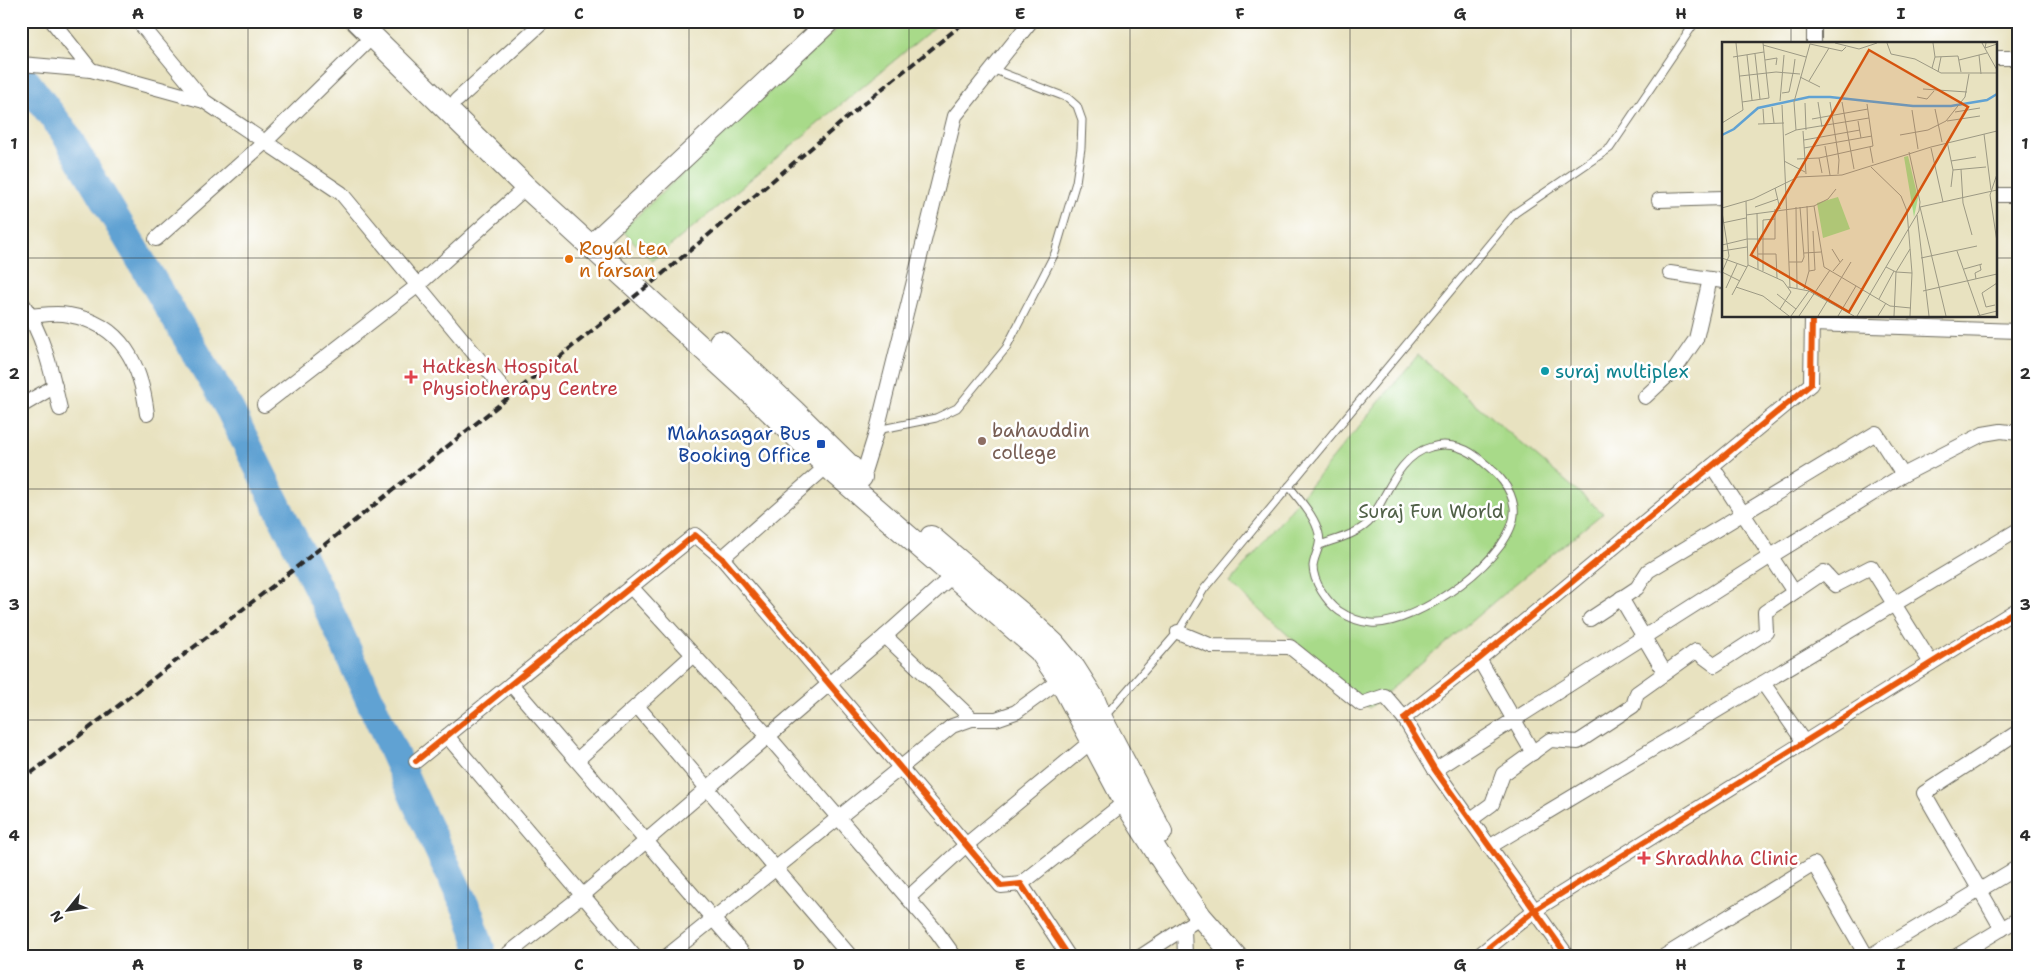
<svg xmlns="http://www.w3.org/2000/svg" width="2039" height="978" font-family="'Shantell Sans',sans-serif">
<rect width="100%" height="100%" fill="#fff"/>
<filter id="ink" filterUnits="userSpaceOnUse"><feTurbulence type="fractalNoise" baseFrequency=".02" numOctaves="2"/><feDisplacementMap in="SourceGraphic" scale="10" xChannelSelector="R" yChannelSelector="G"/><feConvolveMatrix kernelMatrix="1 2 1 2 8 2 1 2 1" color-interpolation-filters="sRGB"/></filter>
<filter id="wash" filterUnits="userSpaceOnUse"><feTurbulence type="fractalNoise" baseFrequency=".0096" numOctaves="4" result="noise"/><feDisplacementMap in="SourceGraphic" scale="20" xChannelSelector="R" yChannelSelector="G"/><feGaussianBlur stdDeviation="1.12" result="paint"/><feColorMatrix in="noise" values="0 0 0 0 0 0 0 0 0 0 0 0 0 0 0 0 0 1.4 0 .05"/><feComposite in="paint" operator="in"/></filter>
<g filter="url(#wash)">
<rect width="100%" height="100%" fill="#e8e2c0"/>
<g fill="#a8da89" stroke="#6a825a">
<path d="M845,21H942L652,261L622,230Z"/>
<path d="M1418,355L1603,513L1515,584L1369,708L1230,583Z"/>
</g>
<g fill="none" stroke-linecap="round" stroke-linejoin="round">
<path stroke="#60a2d3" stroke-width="29" d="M21,75L63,130L230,410L334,621L421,813L470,916L483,957"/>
</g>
</g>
<g filter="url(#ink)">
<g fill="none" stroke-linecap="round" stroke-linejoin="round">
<g stroke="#6d6b5f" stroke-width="9">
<g id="lane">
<path d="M877,430L936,418L957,408L1006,348L1055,253L1076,182L1081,148L1082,120L1077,106L1068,98L992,69"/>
<path d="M1289,486C1300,501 1315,516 1319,534C1322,546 1314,555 1313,566C1313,582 1327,602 1339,611C1348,617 1360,622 1371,623C1414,627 1520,555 1514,507C1511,487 1498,474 1483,462C1469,449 1450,441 1431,447C1404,454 1392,482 1380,504C1376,510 1373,519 1368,523C1355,535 1336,539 1320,545"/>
<path d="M1105,716L1178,632L1204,589L1515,213L1610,148L1696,21"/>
</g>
</g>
<g stroke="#6d6b5f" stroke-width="16">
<g id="street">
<path d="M52,21L91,70"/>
<path d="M138,21L204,101"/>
<path d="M1814,44V21"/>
<path d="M1995,58H2018"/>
<path d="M21,64L91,70L204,101L341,193L502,387"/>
<path d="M457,100L544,21"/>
<path d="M1995,195H2018"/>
<path d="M1659,200L1723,198"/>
<path d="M156,239L265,142L372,37"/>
<path d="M1670,273L1723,281"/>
<path d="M21,301C44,336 51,369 60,409"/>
<path d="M30,316C43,315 56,312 69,315C122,324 141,364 147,414"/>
<path d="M1812,324L2018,331"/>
<path d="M1645,397L1676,368L1696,339L1710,279"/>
<path d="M264,405L417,286L526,187"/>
<path d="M21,406L55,386"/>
<path d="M1712,466L1794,592"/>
<path d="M862,478L877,430L955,116L1031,21"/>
<path d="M722,558L827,466"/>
<path d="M631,587L768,736L937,932L955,957"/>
<path d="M1621,598L1665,673"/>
<path d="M1590,619L1637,588L1648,571L1876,433L1903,475"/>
<path d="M1178,632L1212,646L1290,647L1361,704L1385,696L1404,718"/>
<path d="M885,636L972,719"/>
<path d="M1479,659L1533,753"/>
<path d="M1763,683L1804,742"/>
<path d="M511,684L746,957"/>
<path d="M637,706L851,957"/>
<path d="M447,736L635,957"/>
<path d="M577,760L693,655"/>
<path d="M416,761L695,535L722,558L1001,886L1021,884L1069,957"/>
<path d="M1435,770L1771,556L1903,475L1983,434L2001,431L2018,433"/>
<path d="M1470,820L1492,804L1503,774L1550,740L1578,742L1633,706L1637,693L1696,651L1715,665L1766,632L1765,612L1824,572L1836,585L1871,567L1931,663"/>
<path d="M1489,847L2018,530"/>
<path d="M1021,884L1125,802"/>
<path d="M908,898L966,845L1093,740L1096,735"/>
<path d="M1184,928L1185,957"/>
<path d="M2002,929L1924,793L2018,732"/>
<path d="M504,957L583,895L885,636L952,576"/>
<path d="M666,957L952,726L972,719H996L1016,712L1060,680"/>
<path d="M1140,957L1201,917"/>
<path d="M1477,957L1535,910L2018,609"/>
<path d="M1568,957L1435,770L1404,718L1479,659L1811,384L1812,316"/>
<path d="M1663,957L1814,864L1867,957"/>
<path d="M1868,957L2018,867"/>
<path d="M1955,957L2018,919"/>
</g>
</g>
<g stroke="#6d6b5f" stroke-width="22">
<path id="secondary" d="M590,246L830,21"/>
</g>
<g stroke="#6d6b5f" stroke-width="24">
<g id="primary">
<path d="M357,21L526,187L749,391L827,466L1040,651L1060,680L1125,802L1167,868L1201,917L1236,957"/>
<path d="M720,342L795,412L861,477"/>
<path d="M931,537L1022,614L1054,644L1074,668L1093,698L1102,720L1161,832"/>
</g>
</g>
<use href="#lane" stroke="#fff" stroke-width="7"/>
<use href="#street" stroke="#fff" stroke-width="14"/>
<use href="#secondary" stroke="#fff" stroke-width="20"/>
<use href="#primary" stroke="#fff" stroke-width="22"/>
<path stroke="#2b2b2b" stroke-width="4" stroke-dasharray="8 4" stroke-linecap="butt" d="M21,781L283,578L654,281L862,105L966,21"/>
<g stroke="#fff" stroke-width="9">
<g id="cycleway">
<path d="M416,761L695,535L722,558L1001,886L1021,884L1069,957"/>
<path d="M1477,957L1535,910L2018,609"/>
<path d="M1568,957L1435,770L1404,718L1479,659L1811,384L1812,316"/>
</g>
</g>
<use href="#cycleway" stroke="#e8590c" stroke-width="6"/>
</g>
</g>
<path fill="none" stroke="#2b2b2b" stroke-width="1" stroke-opacity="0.55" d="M248,21V957M468,21V957M689,21V957M909,21V957M1130,21V957M1350,21V957M1571,21V957M1791,21V44M21,258H1723M1995,258H2018M1791,316V957M21,489H2018M21,720H2018"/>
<circle fill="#e8710a" stroke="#fff" stroke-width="2" cx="569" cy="259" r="5"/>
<circle fill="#0f9aa8" stroke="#fff" stroke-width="2" cx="1545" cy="371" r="5"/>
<g fill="#e0444e" stroke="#fff" stroke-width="2">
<path d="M408.5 369.5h5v5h5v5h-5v5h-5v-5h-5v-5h5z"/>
<path d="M1641.5 850.5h5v5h5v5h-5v5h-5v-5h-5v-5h5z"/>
</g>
<circle fill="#8d6e63" stroke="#fff" stroke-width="2" cx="982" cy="441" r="5"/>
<rect fill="#1a4fb4" stroke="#fff" stroke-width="2" x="816" y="439" width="10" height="10" rx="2.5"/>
<g text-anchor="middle" stroke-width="5" stroke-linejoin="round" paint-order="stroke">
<g font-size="19" fill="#c56008" stroke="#fff" text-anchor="start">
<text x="579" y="255">Royal tea<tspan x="579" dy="22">n farsan</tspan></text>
</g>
<g font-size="19" fill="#be3a42" stroke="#fff" text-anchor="start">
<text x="422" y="373">Hatkesh Hospital<tspan x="422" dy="22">Physiotherapy Centre</tspan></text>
<text x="1655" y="865">Shradhha Clinic</text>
</g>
<g font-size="19" fill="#0d838f" stroke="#fff" text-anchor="start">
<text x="1555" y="378">suraj multiplex</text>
</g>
<g font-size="19" fill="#785e54" stroke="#fff" text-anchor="start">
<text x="992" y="437">bahauddin<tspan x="992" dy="22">college</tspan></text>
</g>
<g font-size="19" fill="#164399" stroke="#fff" text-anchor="end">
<text x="811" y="440">Mahasagar Bus<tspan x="811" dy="22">Booking Office</tspan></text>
</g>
<g font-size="19" fill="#506047" stroke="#fff">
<text x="1431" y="518">Suraj Fun World</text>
</g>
</g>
<g transform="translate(1722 42)">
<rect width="275" height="275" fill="#e8e2c0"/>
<path d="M186,114L196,156L192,175L182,115ZM116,155L128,187L101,196L95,161Z" fill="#a8da89"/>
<path fill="none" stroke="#60a2d3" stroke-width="2.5" d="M0,93L12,87L36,66L87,55H108L191,64H229L265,58L275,52"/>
<path fill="none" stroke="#9c9984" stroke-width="1" d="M113,1L137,7L155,1M165,1L169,12L193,17L219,31H274M260,1L275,28M264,1L263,6L275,2M41,3L84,15M33,12L38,57M25,13L30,58M257,13L259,32M11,15L42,10M213,15L236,14L239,30M43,18L55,16L54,23M237,18L265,11M210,26L213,15L211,1M216,30L219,15M71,32L73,17M18,34L54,30L78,32M78,35L98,45M87,39L107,6M201,47L245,50M60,51L67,50L71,31M195,55L205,57L212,49M58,59L62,13M20,60L47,56L41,1M96,60L100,85M108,60L117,118L116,132M120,60L132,127M83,61L84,88M60,63L68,246M50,65L52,81M41,67L42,82M213,67L220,100M190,68L196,107M233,70L258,66M90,77L146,67M136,79L139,96M225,79L258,74M0,81L21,68L14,1M36,82L62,81M74,88L72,60L88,2L120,9L124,5M81,89L84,132M262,92L269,148M63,93L74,88L147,76M178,93L206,88L224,79L243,55L247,32M82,98L138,88M225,99L231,128L229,145M103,104L108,133M148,105L151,121M82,106L150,94M209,106L221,160M97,116L100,131M75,117L97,116L151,104L145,62M62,119L83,130M229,119L254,115M149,125L179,154L185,169L190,231L188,274M239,127L241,161L250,193M231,128L264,125M275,132L268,153L275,200M53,146L58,167M92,164L106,157L114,147M33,165L56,157M74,165L75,246M0,166L31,157L76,135L120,133L209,105L275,89M0,170L7,214L0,230M35,171L36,227M24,173L92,164L102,225L168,264L189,266M195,173L207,274M0,181L24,176M0,203L25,197H53V167M110,207L118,220M0,209L25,205M235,209L258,274M82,211L99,210M36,212H54L55,236M0,216L25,225M199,216L255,204M67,220H80L82,215L78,165M26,223L61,239L69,250L58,267M164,225L174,230L190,231M242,227L260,222M41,229V178L53,177M87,229L93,228L91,189M111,229L121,217M0,230L18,239M254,237L253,231L259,228L258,223M14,245L41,254L67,274M66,245L87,249L132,274M4,246L15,222M82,247L87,229L85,164M201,249L275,232M55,252L74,267M10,253L26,223L24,159M157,257L172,229M273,263L264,265L260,251L275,241M69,274L87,249M77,274L108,228M96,274L129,220M116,274L134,244M135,274L197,169L198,160L187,110M156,274L164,261M172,274L174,230L188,207M224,274L198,165L275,148M255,274L275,269"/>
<path fill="#d5540f" fill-opacity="0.15" stroke="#d5540f" stroke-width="2.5" d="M147,8L246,65L127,270L29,213Z"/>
<rect width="275" height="275" fill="none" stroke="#2b2b2b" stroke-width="2.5"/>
</g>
<rect width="2039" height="978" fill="none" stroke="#fff" stroke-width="55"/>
<g transform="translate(68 910) rotate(240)" stroke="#ffffff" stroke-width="4" paint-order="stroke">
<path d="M0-4L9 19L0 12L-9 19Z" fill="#2b2b2b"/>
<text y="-8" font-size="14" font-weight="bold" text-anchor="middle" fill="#2b2b2b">N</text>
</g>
<rect x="28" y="28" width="1984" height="922" fill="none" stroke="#2b2b2b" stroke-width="2"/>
<g font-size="16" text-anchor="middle" font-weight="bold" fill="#2b2b2b">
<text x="138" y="19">A</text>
<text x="358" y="19">B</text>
<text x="579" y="19">C</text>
<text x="799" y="19">D</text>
<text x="1020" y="19">E</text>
<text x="1240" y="19">F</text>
<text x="1460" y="19">G</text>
<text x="1681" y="19">H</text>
<text x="1901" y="19">I</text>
<text x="14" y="149">1</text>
<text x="2025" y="149">1</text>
<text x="14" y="379">2</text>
<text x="2025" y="379">2</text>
<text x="14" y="610">3</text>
<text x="2025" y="610">3</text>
<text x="14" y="841">4</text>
<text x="2025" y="841">4</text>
<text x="138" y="970">A</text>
<text x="358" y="970">B</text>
<text x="579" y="970">C</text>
<text x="799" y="970">D</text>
<text x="1020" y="970">E</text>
<text x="1240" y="970">F</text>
<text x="1460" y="970">G</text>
<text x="1681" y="970">H</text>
<text x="1901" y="970">I</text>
</g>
</svg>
